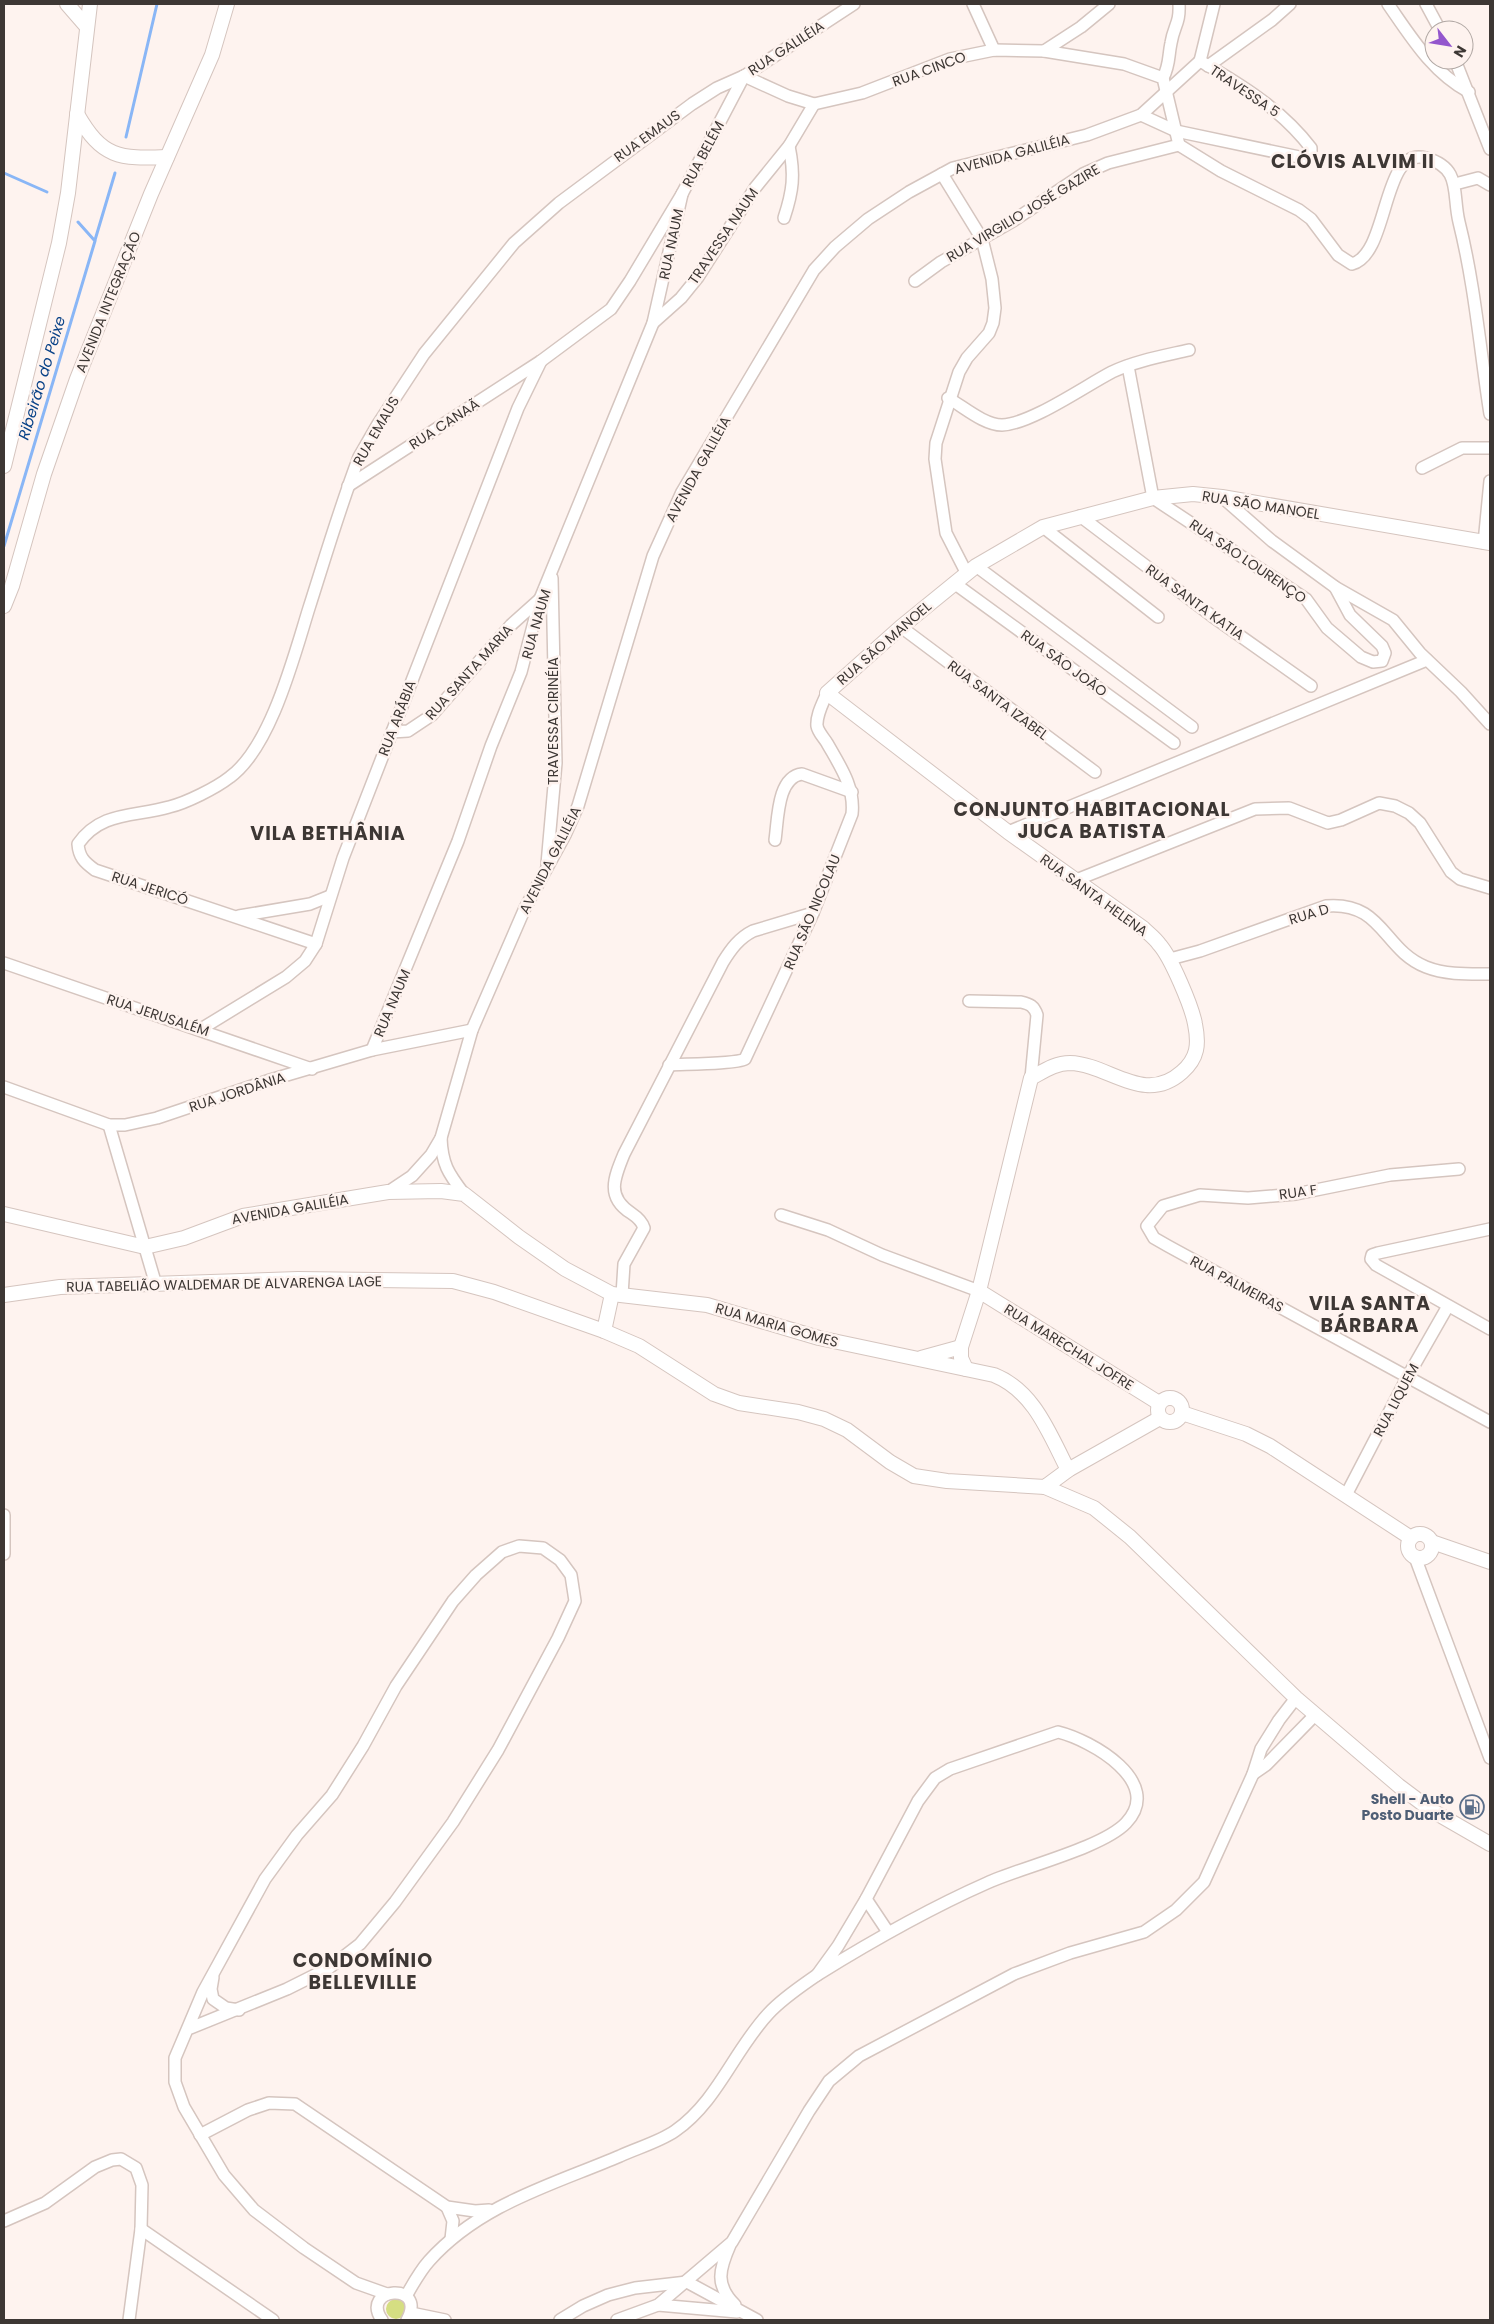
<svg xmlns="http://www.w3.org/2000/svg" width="1494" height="2324" font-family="Poppins,sans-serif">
<rect width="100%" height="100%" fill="#fef3ef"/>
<circle fill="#d5de82" cx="396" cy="2309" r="10"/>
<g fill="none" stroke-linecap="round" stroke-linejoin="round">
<g stroke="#89b6f6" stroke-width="3">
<path d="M126,137L157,4"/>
<path d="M4,173L47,192"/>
<path d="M95,240L115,173"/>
<path d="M4,546L95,241L78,222"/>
</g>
<g stroke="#d5c5bf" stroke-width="14">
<g id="minor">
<path d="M973,4L994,50"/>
<path d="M1388,4C1411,37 1432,72 1469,92"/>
<path d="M1426,4L1440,30"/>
<path d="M1044,51L1081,27L1109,4"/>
<path d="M1455,60L1490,149"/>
<path d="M1200,61L1214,4"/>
<path d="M1208,66L1272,20L1290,4"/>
<path d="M744,76L788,96L814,104L862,93L950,59L994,50L1044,51L1124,64L1163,78L1179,145L1108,163L1083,174L1013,221L941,262L915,281"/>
<path d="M1163,78C1170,64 1168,57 1171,43C1174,25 1180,24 1179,4"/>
<path d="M1141,115L1176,131L1304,158L1311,156V148C1282,110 1242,85 1200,61"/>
<path d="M1179,145L1221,171L1299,210L1311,219L1338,255L1352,264C1390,254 1381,145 1426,158C1462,168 1452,193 1459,222C1475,286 1480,350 1490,414"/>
<path d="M942,174L982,239L992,279L995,308L993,323L989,333L967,358L959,372L936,443L935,459L946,533L967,574"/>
<path d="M1455,184L1478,178L1490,185"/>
<path d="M784,218C793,191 795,175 789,146"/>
<path d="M653,323L681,298L698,277L755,188L789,146L814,104"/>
<path d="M1128,366L1153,498L1306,599L1327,628L1361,657L1373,662L1382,661L1385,653L1382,646L1350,615L1335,587"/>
<path d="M948,398C964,407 984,425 1002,425C1031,424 1085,386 1112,372C1135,361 1163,356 1189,350"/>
<path d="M1422,468L1462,448H1490"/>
<path d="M348,486L541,361L611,309L630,281L682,194L744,76"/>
<path d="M1222,497L1272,541L1335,587L1393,620L1420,653L1461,692L1490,724"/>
<path d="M1080,516L1212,616L1311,686"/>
<path d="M1043,527L1158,617"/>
<path d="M1484,543L1490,481"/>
<path d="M976,566L1192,727"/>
<path d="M954,583L1174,743"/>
<path d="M901,627L1095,772"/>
<path d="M392,732L408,731L432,715L511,625L540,599"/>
<path d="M1008,832L1427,660"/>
<path d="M775,840C778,820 777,777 802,774L852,792"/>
<path d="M547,864L556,763L552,578"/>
<path d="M1076,880L1255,809L1289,808L1328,823L1341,820L1379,803L1395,806L1409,813L1420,823L1451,872L1460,879L1490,888"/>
<path d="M239,916L310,904L330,896"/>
<path d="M316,944L95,870C84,862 79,857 78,844C101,811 134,817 169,807C186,803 216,788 230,777C271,747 294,656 309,608C325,558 340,507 359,457L378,424L424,354L514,243L559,203L692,104L717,88L744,76L854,4"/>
<path d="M1170,959L1200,951L1326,906C1383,901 1383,950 1426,967C1446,975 1469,974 1490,974"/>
<path d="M4,963L312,1069"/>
<path d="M969,1001L1021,1002C1030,1004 1034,1006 1037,1015L1031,1078"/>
<path d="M201,1029L286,977L305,961L316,944L343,858L518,408L541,361"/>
<path d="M372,1050L458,841L491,746L521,672L540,599L653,323L682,194"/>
<path d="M669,1065C684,1064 736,1064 745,1059L813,913L852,814C855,787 840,766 827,743C824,738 818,732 817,726C816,715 823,703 827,693"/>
<path d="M4,1087L109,1125H125L157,1118L270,1080L372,1050L472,1030"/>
<path d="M109,1125L156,1285"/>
<path d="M441,1138C442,1164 448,1173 464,1194"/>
<path d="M1459,1169L1390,1175L1296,1194L1248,1198L1200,1195L1163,1206L1147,1226L1154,1238L1168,1246L1490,1422"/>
<path d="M388,1192L412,1176L431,1155L441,1138L472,1030L525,908L565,835L578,806L653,556L682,492L814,270L835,247L868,219L909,192L953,168L1087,135L1141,115L1200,61"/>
<path d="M781,1215L828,1230L882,1255L979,1291"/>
<path d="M1490,1229L1378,1253L1372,1255L1371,1259L1376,1265L1490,1329"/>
<path d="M622,1295L624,1264L644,1228C642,1221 637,1217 631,1213C606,1197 614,1178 624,1154L723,962C731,949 739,938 753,931L813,913"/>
<path d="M1346,1495L1408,1376L1448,1306"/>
<path d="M4,1515V1554"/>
<path d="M1415,1557L1490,1758"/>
<path d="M1058,1732C1091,1740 1165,1782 1126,1823C1102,1848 1022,1867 987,1883C928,1909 872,1941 817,1975L838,1946L866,1899L918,1801L935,1778L950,1769Z"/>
<path d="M1253,1774L1266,1765L1315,1715"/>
<path d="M866,1899L888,1932"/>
<path d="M213,1977L211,1989L213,1999L226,2008L239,2010"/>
<path d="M188,2029L287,1989L329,1968L360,1944L395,1902L453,1822L498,1750L558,1638L575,1601L571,1575L560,1560L543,1548L519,1546L502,1552L476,1575L453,1601L396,1686L363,1746L332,1795L297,1835L265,1879L203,1992L175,2058V2082L184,2107L224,2175L254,2210L304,2248L356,2283L387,2294"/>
<path d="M200,2135L248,2110L269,2103L295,2104L447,2207L475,2211L489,2210"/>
<path d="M447,2207L453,2221L451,2239"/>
<path d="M4,2221L45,2203L95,2167L112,2160L121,2159L136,2168L142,2185L141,2229L129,2320"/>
<path d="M141,2229L273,2320"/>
<path d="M730,2245C719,2270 715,2285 735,2305"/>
<path d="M406,2296C413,2284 420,2271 429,2261C480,2204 552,2185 620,2156C637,2148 659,2142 675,2131C718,2101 734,2050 769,2013C783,1998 800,1987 817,1975"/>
<path d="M658,2305L737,2312"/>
<path d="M411,2313L445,2320"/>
<path d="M382,2320C359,2287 428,2281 407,2320"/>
<path d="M560,2320L583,2306L608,2295L635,2288L687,2282L757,2320"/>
<path d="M617,2320L658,2305L732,2242L809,2111L829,2081L859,2056L1014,1974L1070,1953L1144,1932L1176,1910L1204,1882L1253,1774L1261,1749L1279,1720L1296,1698"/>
</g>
</g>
<g stroke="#d5c5bf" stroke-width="16">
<g id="tertiary">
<path d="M67,4L87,27"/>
<path d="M77,114C102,158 119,159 167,157"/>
<path d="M4,466L59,243L68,193L90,4"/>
<path d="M4,606L12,586L44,474L77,379L151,194L212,55L227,4"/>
<path d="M4,1214L145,1247L184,1238L243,1216L388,1192L441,1191L464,1194L519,1237L565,1269L612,1294L707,1305L819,1338L994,1375C1034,1391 1049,1433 1068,1470"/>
<path d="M979,1291L1159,1403"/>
<path d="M4,1295L60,1287L298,1279L453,1281L494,1292L604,1331L639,1346L714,1394L739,1403L798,1412L824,1419L847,1430L890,1462L914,1476L947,1481L1045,1487L1068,1470L1160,1418"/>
<path d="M604,1331L612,1294"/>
<path d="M921,1358L961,1347"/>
<path d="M966,1369L961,1358V1347L979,1291L1031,1078C1044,1071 1055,1063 1070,1063C1109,1064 1144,1106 1182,1072C1198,1058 1199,1044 1195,1024C1192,1007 1171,957 1159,944C1155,938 1148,933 1143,928L1008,832L827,693L901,627L976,566L1043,527L1153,498L1193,494L1222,497L1490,543"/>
<circle cx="1170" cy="1410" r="12"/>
<path d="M1182,1413L1246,1434L1270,1446L1411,1538"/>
<path d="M1045,1487L1094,1508L1130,1537L1296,1698L1399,1786L1431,1810L1490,1844"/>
<circle cx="1420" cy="1546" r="12"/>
<path d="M1432,1542L1490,1562"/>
</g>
</g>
<use href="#minor" stroke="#fff" stroke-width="11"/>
<use href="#tertiary" stroke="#fff" stroke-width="14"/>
</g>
<defs>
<g id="fuel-ring" transform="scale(1.25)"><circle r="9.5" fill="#fef3ef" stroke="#5c6f8a" stroke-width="1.5"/><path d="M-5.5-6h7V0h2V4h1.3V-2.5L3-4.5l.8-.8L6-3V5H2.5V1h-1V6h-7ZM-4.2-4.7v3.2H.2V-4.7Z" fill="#5c6f8a"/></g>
</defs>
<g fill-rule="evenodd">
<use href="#fuel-ring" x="1472" y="1807"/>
</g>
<g text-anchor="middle" stroke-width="5" stroke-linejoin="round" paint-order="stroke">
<g font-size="14" fill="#3d3734" stroke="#fef3ef">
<text transform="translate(786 48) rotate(-33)" y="5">RUA GALILÉIA</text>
<text transform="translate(929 69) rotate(-20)" y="5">RUA CINCO</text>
<text transform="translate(1245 91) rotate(34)" y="5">TRAVESSA 5</text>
<text transform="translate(647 136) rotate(-36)" y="5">RUA EMAUS</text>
<text transform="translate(703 154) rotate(-62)" y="5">RUA BELÉM</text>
<text transform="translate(1012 154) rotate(-15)" y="5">AVENIDA GALILÉIA</text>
<text transform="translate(1023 213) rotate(-31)" y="5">RUA VIRGILIO JOSÉ GAZIRE</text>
<text transform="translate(723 236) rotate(-56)" y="5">TRAVESSA NAUM</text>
<text transform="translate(671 244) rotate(-78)" y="5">RUA NAUM</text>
<text transform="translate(108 302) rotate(-68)" y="5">AVENIDA INTEGRAÇÃO</text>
<text transform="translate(444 424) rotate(-33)" y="5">RUA CANAÃ</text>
<text transform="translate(376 431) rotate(-60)" y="5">RUA EMAUS</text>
<text transform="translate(698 469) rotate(-61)" y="5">AVENIDA GALILÉIA</text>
<text transform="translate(1261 505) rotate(9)" y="5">RUA SÃO MANOEL</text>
<text transform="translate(1248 561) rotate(34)" y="5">RUA SÃO LOURENÇO</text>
<text transform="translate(1195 602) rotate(36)" y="5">RUA SANTA KATIA</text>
<text transform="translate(536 624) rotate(-74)" y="5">RUA NAUM</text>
<text transform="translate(884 643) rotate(-41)" y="5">RUA SÃO MANOEL</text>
<text transform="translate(1064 663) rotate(36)" y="5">RUA SÃO JOÃO</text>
<text transform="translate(469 672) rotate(-48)" y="5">RUA SANTA MARIA</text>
<text transform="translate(998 700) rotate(37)" y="5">RUA SANTA IZABEL</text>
<text transform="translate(397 718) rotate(-69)" y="5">RUA ARÁBIA</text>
<text transform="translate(553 721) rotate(-90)" y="5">TRAVESSA CIRINÉIA</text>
<text transform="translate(550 860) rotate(-63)" y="5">AVENIDA GALILÉIA</text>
<text transform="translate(150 888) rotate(18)" y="5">RUA JERICÓ</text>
<text transform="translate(1094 895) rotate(36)" y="5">RUA SANTA HELENA</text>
<text transform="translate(812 912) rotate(-67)" y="5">RUA SÃO NICOLAU</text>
<text transform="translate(1309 914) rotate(-17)" y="5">RUA D</text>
<text transform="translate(392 1003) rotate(-67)" y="5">RUA NAUM</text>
<text transform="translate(158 1015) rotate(18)" y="5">RUA JERUSALÉM</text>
<text transform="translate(237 1092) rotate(-18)" y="5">RUA JORDÂNIA</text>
<text transform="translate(1298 1192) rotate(-8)" y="5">RUA F</text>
<text transform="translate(290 1209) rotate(-10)" y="5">AVENIDA GALILÉIA</text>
<text transform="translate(224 1284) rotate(-1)" y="5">RUA TABELIÃO WALDEMAR DE ALVARENGA LAGE</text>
<text transform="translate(1237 1284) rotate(28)" y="5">RUA PALMEIRAS</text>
<text transform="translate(777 1325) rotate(16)" y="5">RUA MARIA GOMES</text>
<text transform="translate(1069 1347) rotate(32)" y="5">RUA MARECHAL JOFRE</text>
<text transform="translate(1396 1400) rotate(-62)" y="5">RUA LIQUEM</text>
</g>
<g font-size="14" font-weight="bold" fill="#4e5e75" stroke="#fef3ef" text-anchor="end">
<text x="1454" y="1804">Shell - Auto<tspan x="1454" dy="16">Posto Duarte</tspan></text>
</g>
<g font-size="15" font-style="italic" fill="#094287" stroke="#fef3ef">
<text transform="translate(42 378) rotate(-73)" y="5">Ribeirão do Peixe</text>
</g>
<g font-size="19" font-weight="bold" letter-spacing="1" fill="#3d3734" stroke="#fef3ef">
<text x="1353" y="168">CLÓVIS ALVIM II</text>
<text x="1092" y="816">CONJUNTO HABITACIONAL<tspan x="1092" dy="22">JUCA BATISTA</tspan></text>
<text x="328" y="840">VILA BETHÂNIA</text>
<text x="1370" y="1310">VILA SANTA<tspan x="1370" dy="22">BÁRBARA</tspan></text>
<text x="363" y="1967">CONDOMÍNIO<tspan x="363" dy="22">BELLEVILLE</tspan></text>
</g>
</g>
<rect width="1494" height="2324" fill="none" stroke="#3d3734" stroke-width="10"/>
<g transform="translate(1449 45) rotate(121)"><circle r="24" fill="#fef3ef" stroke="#b1a8a4"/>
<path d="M0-4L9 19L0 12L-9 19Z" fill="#9356cd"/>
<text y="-8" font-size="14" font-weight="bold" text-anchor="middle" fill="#3d3734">N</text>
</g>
</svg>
